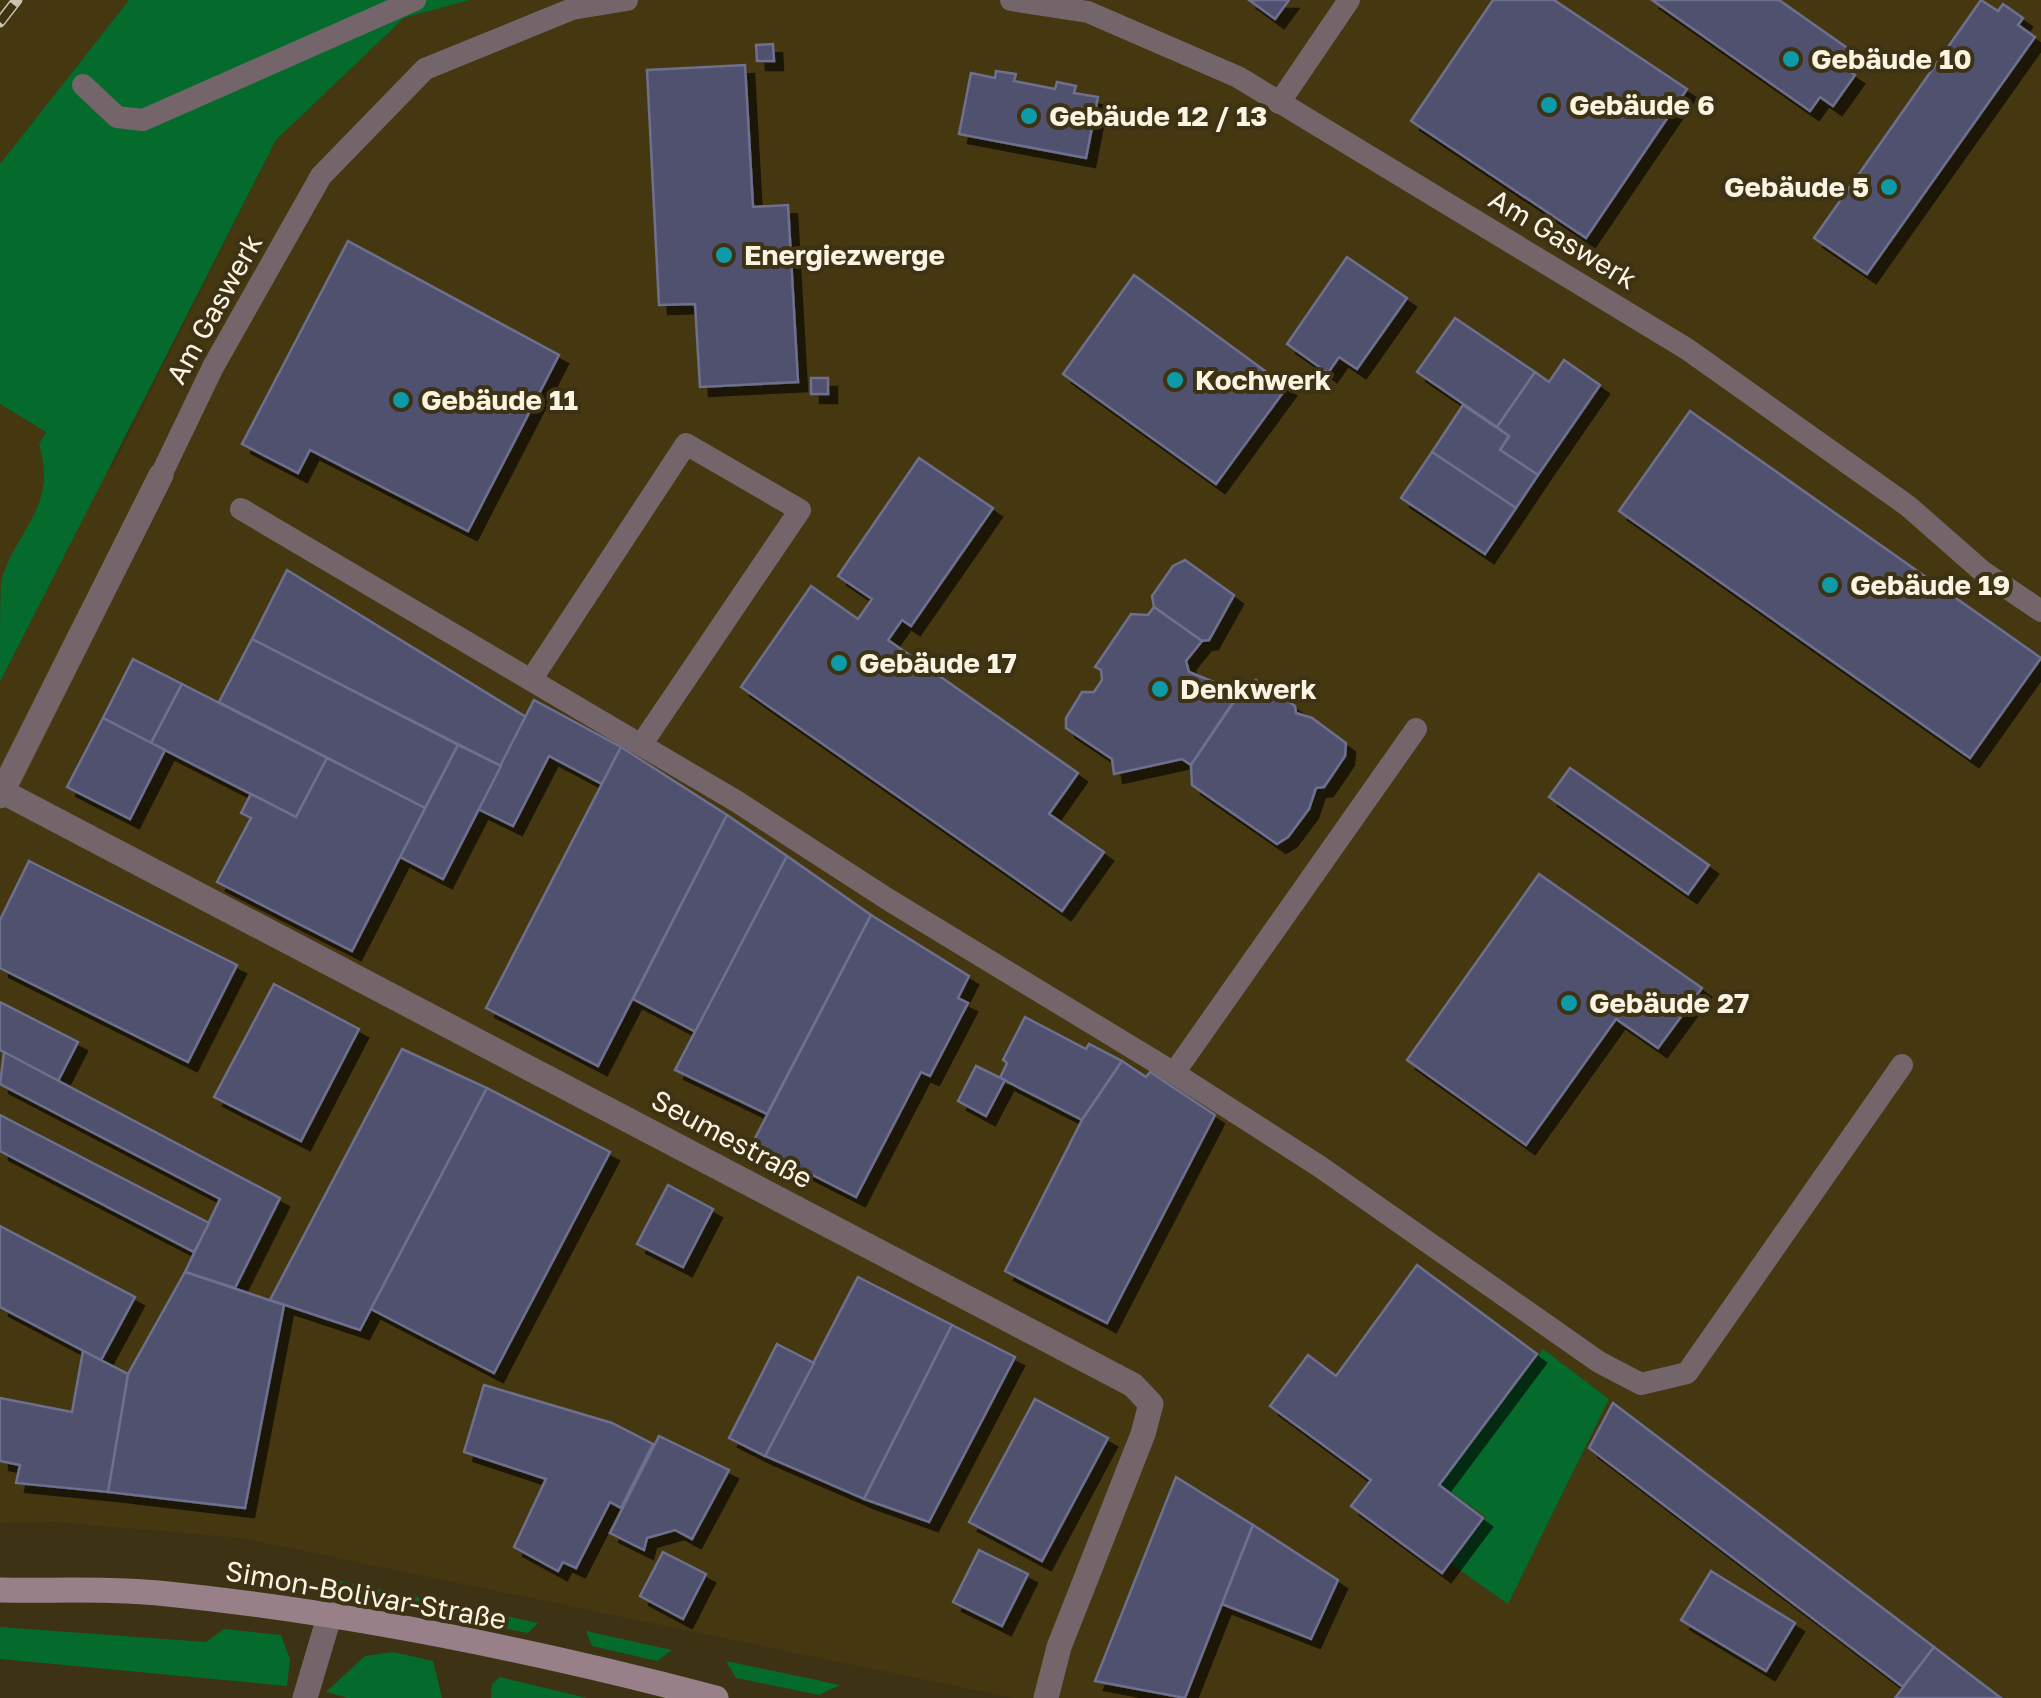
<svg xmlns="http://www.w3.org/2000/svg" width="2041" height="1698" font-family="'Golos Text',sans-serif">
<defs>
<filter id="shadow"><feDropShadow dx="9" dy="9" stdDeviation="0" flood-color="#0009"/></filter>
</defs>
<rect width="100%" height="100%" fill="#3d3214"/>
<g fill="#453710">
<path d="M0,0H129L0,164Z"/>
<path d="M470,0H2041V1698H1013L241,1538L56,1522L0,1523V404L112,469L276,140L404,18Z"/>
</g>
<g fill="#046b2d">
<path d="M129,0H470L404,18L276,140L0,682C0,653 0,609 1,581C18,526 58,507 39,444L46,432L0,404V164Z"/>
<path d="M1543,1349L1609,1399L1508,1604L1451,1564L1486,1517L1441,1485Z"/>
<path d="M336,1580L538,1623L528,1633L343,1597Z"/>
<path d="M0,1627L206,1642L224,1629L281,1635L290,1659L287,1686L0,1659Z"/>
<path d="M586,1631L672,1650L657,1661L592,1646Z"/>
<path d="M393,1652L433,1661L442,1698H348L326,1692L365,1656Z"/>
<path d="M726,1661L840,1685L819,1695L736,1678Z"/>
<path d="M500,1677L587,1698H491L492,1684Z"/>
</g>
<g fill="#50516e" stroke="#6d6f8e" stroke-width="2.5" filter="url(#shadow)">
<path d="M1249,0H1289L1275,19Z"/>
<path d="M1493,0H1554L1687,89L1586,238L1411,121Z"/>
<path d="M1652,0H1779L1853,52L1842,66L1855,75L1833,106L1820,97L1810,111Z"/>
<path d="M1981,0L1998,11L2003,4L2023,18L2018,25L2035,37L1867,274L1814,238Z"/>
<path d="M773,44L774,61H757L756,45Z"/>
<path d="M745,65L753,207L788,205L798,382L700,387L695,304L659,305L647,70Z"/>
<path d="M996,71L1016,74L1014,81L1055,89L1057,82L1076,86L1074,93L1098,97L1086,158L959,134L971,73L995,78Z"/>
<path d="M348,241L559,355L468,531L310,450L298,473L242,444Z"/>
<path d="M1347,257L1407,298L1357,369L1339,357L1328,373L1287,344Z"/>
<path d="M1134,275L1287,387L1216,484L1063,374Z"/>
<path d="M1455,318L1535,372L1497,427L1417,372Z"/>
<path d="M1564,360L1600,385L1538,475L1500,450L1509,436L1497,427L1535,372L1549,382Z"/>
<rect x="811" y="378" width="17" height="16"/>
<path d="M1463,405L1509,436L1500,450L1538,475L1516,508L1432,452Z"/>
<path d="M1690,411L2041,658L1970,758L1619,511Z"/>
<path d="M1432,452L1516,508L1485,554L1401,498Z"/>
<path d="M919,458L993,508L911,626L902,620L888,640L1078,773L1049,814L1104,852L1062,911L741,687L811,586L858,619L872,599L838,576Z"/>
<path d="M1185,560L1234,595L1209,640L1202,641L1154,607L1152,596L1173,566Z"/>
<path d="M287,570L526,717L501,766L252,639Z"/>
<path d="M1154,607L1202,641L1186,661L1189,672L1224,686L1223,695L1233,702L1191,765L1182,759L1114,774L1112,759L1066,728V718L1082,692H1094L1102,680L1101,670L1095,667L1131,614L1148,615Z"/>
<path d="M252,639L458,745L425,808L219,702Z"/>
<path d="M133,659L182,684L151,743L103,718Z"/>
<path d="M1256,680L1295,706L1296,713L1312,718L1346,743L1345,756L1324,787L1316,788L1309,809L1288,837L1277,844L1192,785L1191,765L1244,687Z"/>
<path d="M182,684L327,758L296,817L151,743Z"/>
<path d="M534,700L621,747L602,784L549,756L513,826L478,809Z"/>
<path d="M103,718L165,750L130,819L67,787Z"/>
<path d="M458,745L501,766L443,879L400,857Z"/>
<path d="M621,747L727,815L598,1066L486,1008Z"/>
<path d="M327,758L425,808L352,951L217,882L251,818L241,813L251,794L296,817Z"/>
<path d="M1570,768L1709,865L1688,894L1549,797Z"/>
<path d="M727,815L787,856L696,1032L633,999Z"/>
<path d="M787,856L871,915L767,1114L675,1070Z"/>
<path d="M29,861L237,965L188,1062L0,968V920Z"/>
<path d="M1539,874L1702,988L1658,1048L1616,1019L1526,1145L1407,1060Z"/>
<path d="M871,915L969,976L958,998L968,1003L930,1076L921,1072L856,1197L752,1144Z"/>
<path d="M274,984L359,1029L301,1141L214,1097Z"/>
<path d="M0,1002L78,1042L58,1081L0,1050Z"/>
<path d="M1025,1017L1086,1049L1089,1044L1122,1061L1082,1120L1000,1078L1007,1063L1003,1060Z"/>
<path d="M402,1049L487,1088L360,1330L270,1300Z"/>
<path d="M4,1052L280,1198L235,1288L185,1272L220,1199L0,1084Z"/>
<path d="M1122,1061L1146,1077L1150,1072L1215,1115L1107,1323L1005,1271L1082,1120Z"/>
<path d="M976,1066L1005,1080L986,1116L958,1101Z"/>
<path d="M487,1088L610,1152L494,1373L371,1309Z"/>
<path d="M0,1115L209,1223L194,1252L0,1151Z"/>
<path d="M668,1185L713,1209L683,1267L637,1244Z"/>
<path d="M0,1226L135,1297L101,1360L0,1307Z"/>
<path d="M1417,1265L1537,1354L1439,1485L1483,1518L1442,1573L1351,1506L1371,1480L1270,1406L1308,1355L1336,1376Z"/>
<path d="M185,1272L284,1305L245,1508L108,1492L128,1374Z"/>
<path d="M858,1277L952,1325L864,1499L765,1456Z"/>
<path d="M952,1325L1015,1357L929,1522L864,1499Z"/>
<path d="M777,1344L814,1363L765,1456L729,1438Z"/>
<path d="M83,1351L128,1374L108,1492L16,1483L20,1465L0,1461V1398L72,1412Z"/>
<path d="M484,1385L612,1423L653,1444L621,1508L610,1502L576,1568L563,1562L558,1571L514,1547L546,1479L464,1452Z"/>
<path d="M1035,1399L1108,1438L1042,1561L969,1522Z"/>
<path d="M1613,1403L1934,1647L1903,1687L1589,1448Z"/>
<path d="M659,1436L729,1470L692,1539L675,1530L647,1538L644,1550L610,1533Z"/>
<path d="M1176,1477L1253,1525L1185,1698L1095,1681Z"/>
<path d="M1253,1525L1338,1580L1311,1639L1222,1604Z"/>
<path d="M979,1550L1028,1574L1002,1626L953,1602Z"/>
<path d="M663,1552L706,1574L683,1619L640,1596Z"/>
<path d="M1711,1571L1795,1623L1766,1671L1681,1620Z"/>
<path d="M1934,1647L2001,1698H1895Z"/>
</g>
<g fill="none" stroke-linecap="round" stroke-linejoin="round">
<g stroke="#74656b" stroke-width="22">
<path d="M1011,0L1088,12L1238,77L1687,349L1908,506L1982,571L2041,611"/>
<path d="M83,85L117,117L143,120L415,0"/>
<path d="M1279,103L1349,0"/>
<path d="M161,475L213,367L321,176L425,69L572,9L627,0"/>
<path d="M241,509L736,801L889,900L1174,1073L1319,1166L1599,1362L1641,1384L1687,1373L1902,1065"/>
<path d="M531,680L686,444L800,510L641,745"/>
<path d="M1174,1073L1416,729"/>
</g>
<g stroke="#74656b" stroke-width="25">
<path d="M3,792L1133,1385L1151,1404L1143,1434L1059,1647L1046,1698"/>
<path d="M0,796L161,475"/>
<path d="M305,1698L330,1614"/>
</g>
<path stroke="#988089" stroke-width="25" d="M0,1590C56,1591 113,1588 168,1594C353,1613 537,1651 716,1698"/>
<g stroke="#cbc3ae" stroke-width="11">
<path id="rail" d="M0,22L17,0"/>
</g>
<use href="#rail" stroke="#3d3214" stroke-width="8" stroke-dasharray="22" stroke-linecap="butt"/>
</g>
<g fill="#0f9aa8" stroke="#3d3214" stroke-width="4">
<circle cx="1791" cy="59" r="10"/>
<circle cx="1549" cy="105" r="10"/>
<circle cx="1029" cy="116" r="10"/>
<circle cx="1889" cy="187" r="10"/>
<circle cx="724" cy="255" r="10"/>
<circle cx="1175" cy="380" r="10"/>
<circle cx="401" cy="400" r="10"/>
<circle cx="1830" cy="585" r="10"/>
<circle cx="839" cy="663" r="10"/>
<circle cx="1160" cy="689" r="10"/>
<circle cx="1569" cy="1003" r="10"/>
</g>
<g text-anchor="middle" stroke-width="8" stroke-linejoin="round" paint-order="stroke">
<g font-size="28" font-weight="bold" fill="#fbf4e3" stroke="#3d3214" text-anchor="start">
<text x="1811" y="69">Gebäude 10</text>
<text x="1569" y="115">Gebäude 6</text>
<text x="1049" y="126">Gebäude 12 / 13</text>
<text x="1869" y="197" text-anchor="end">Gebäude 5</text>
<text x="744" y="265">Energiezwerge</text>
<text x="1195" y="390">Kochwerk</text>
<text x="421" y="410">Gebäude 11</text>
<text x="1850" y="595">Gebäude 19</text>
<text x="859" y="673">Gebäude 17</text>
<text x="1180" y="699">Denkwerk</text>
<text x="1589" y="1013">Gebäude 27</text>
</g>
<g font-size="28" fill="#fbf4e3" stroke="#3d3214">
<text transform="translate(1563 239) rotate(31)" y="10">Am Gaswerk</text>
<text transform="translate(214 309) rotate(-61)" y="10">Am Gaswerk</text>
<text transform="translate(732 1139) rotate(28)" y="10">Seumestraße</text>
<text transform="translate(366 1595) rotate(10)" y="10">Simon-Bolivar-Straße</text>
</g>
</g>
</svg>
